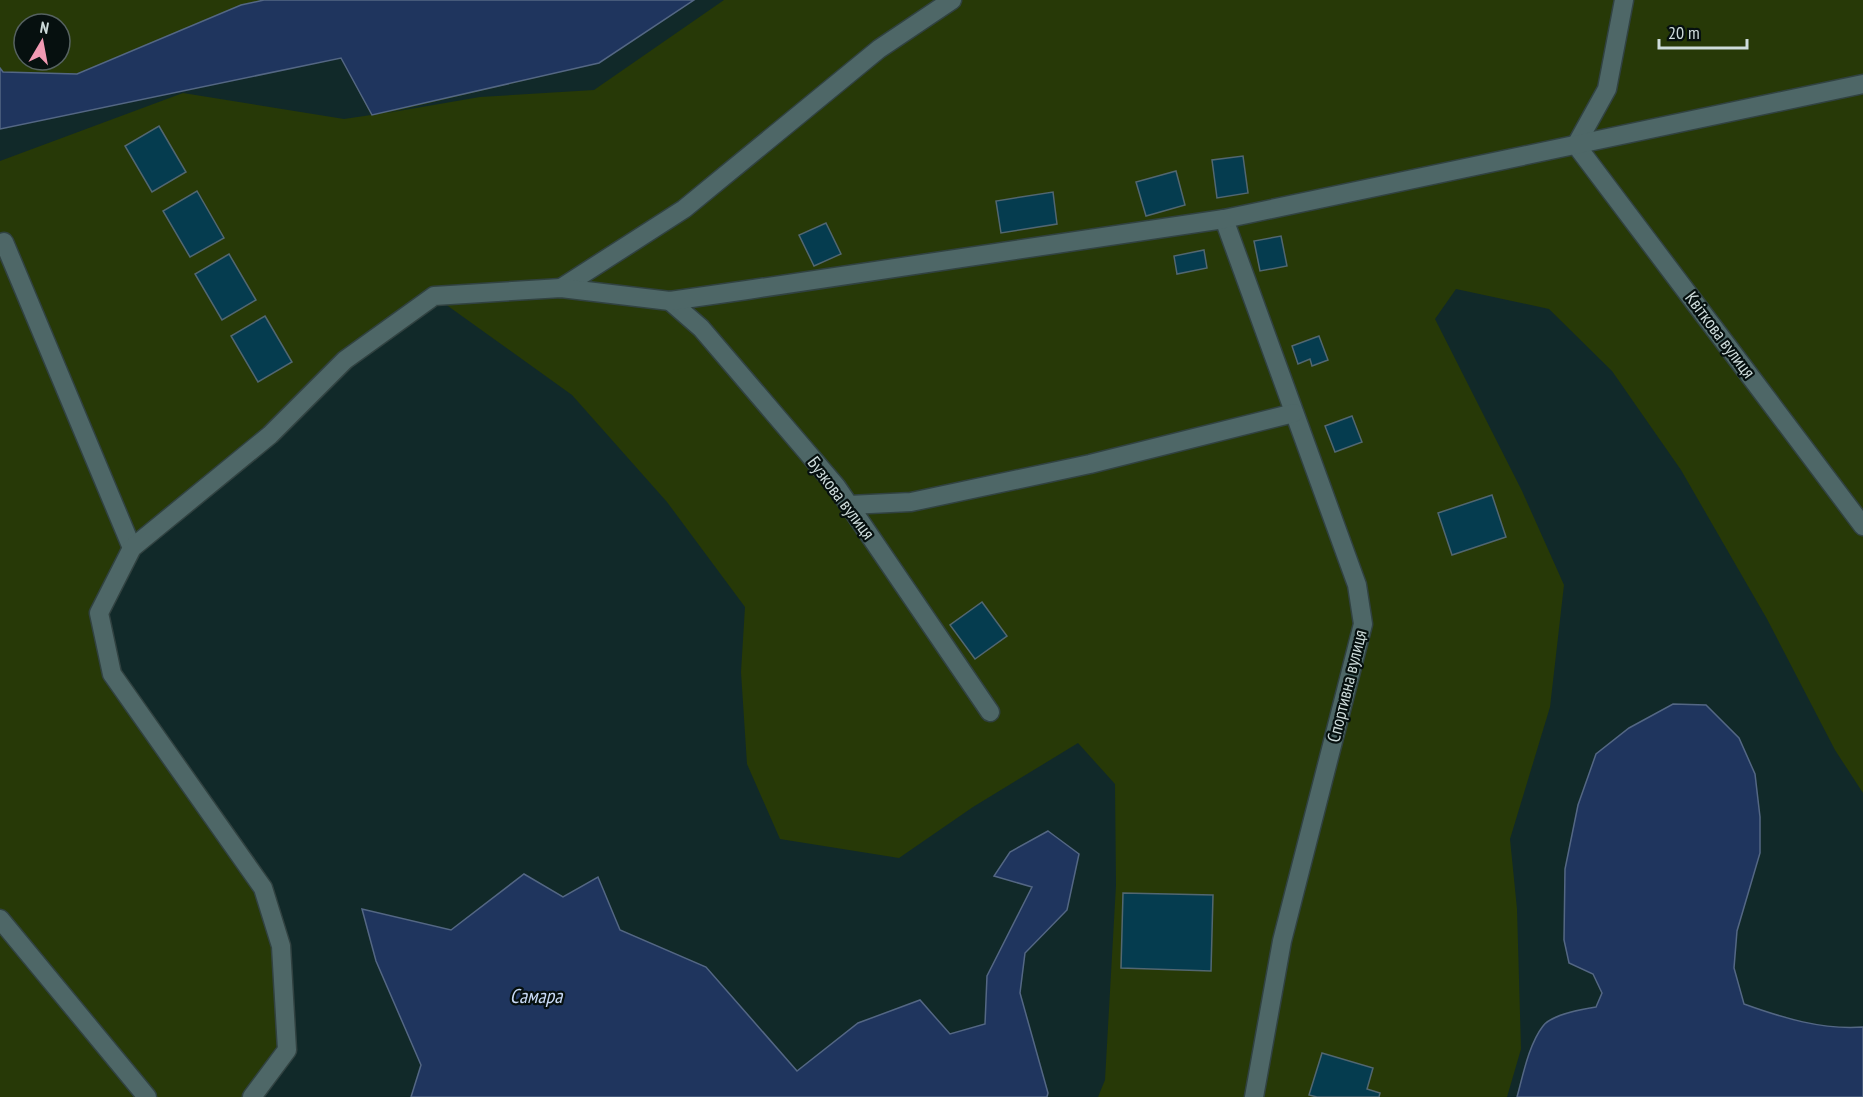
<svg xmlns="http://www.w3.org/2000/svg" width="1863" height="1097" font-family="'PT Sans Narrow',sans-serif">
<rect width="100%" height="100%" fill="#112929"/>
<path fill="#273907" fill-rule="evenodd" d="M0,0H694L599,63L387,113L480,97L594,90L724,0H1863V793L1835,750L1767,619L1681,470L1612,371L1549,309L1456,289L1435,319L1522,491L1564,585L1550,707L1510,839L1517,909L1521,1049L1507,1097H1098L1105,1080L1116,885L1115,784L1078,743L973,807L899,858L780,839L747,764L741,672L745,607L667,502L572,395L434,296L132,548L99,613L112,674L263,888L281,946L287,1050L252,1097H0V161L183,93L344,119L371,115L341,58L0,129ZM24,24H60V60H24Z"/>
<g fill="#1f355e" stroke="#546784" stroke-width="1.5">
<path d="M264,0H694L599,63L372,115L341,58L0,129V68L3,72L77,74L241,5Z"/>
<path d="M1673,704L1706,705L1739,738L1755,774L1760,817V853L1737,931L1734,968L1744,1004C1783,1018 1822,1030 1863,1027V1097H1517C1523,1075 1529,1044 1543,1026C1551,1015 1583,1009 1596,1007L1602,993L1593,974L1569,963L1564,940L1565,869L1578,805L1596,754L1629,728Z"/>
<path d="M1048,831L1079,854L1067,910L1025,953L1020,993L1048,1093L1047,1097H411L421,1065L376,961L362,909L451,930L524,874L563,897L598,877L620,930L706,967L797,1071L858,1023L920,1000L950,1034L985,1024L987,976L1032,887L994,876L1010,852Z"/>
</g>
<g fill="#053c4f" stroke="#526771" stroke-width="1.5">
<path d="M159,126L186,172L152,192L125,146Z"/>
<path d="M1243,156L1248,193L1217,198L1212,160Z"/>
<path d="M1176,171L1185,205L1146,216L1136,182Z"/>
<path d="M197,191L224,238L190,257L163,211Z"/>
<path d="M1053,192L1057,224L1001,233L996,201Z"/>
<path d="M826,223L841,254L814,266L799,235Z"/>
<path d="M1281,236L1287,266L1260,271L1254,241Z"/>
<path d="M1204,250L1207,268L1177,274L1174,256Z"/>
<path d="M229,254L256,300L222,320L195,274Z"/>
<path d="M265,316L292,362L258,382L231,336Z"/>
<path d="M1319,336L1328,360L1312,366L1310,359L1298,364L1292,346Z"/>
<path d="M1352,416L1362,442L1335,452L1325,426Z"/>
<path d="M1492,495L1506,537L1452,555L1438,513Z"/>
<path d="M982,602L1007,636L975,659L950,625Z"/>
<path d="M1123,893L1213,895L1211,971L1121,968Z"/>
<path d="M1322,1053L1373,1068L1367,1089L1380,1093L1379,1097H1317L1309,1095Z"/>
</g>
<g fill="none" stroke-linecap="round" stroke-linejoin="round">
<g stroke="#314241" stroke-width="21">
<g id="minor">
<path d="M1624,0L1607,89L1576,145L1863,526"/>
<path d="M1224,219L1357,585L1363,624L1282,941L1254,1097"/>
<path d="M4,242L132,548"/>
<path d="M561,288L684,209L879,49L952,0"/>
<path d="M670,301L701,328L836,486L990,712"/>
<path d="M849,505L911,502L1090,464L1294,413"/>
<path d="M0,919L147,1097"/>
<path d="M252,1097L287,1050L281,946L263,888L112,674L99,613L132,548L270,435L345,360L434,296L561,288L670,301L747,290L1224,219L1863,84"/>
</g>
</g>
<use href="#minor" stroke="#4e6767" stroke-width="18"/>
</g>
<g text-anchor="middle" stroke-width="4.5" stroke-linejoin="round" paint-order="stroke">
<g font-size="18" fill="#cedcdb" stroke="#06100f">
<text transform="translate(1720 335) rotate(53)" y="6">Квіткова вулиця</text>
<text transform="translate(841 498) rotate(53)" y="6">Бузкова вулиця</text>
<text transform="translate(1347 686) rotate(-76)" y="6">Спортивна вулиця</text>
</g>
<g font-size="20" font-style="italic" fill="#c9daf6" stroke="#06100f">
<text x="536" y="1003">Самара</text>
</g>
</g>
<g transform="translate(42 42) rotate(10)"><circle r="28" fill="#06100f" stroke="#566261" stroke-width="1.5"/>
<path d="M0-4.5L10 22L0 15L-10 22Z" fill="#f19ab3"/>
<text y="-9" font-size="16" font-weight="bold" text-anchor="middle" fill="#cedcdb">N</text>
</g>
<path d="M1659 39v9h88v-9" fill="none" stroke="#cedcdb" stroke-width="3"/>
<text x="1668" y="39" font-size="18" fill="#cedcdb" stroke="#06100f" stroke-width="4.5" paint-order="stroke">20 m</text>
</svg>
